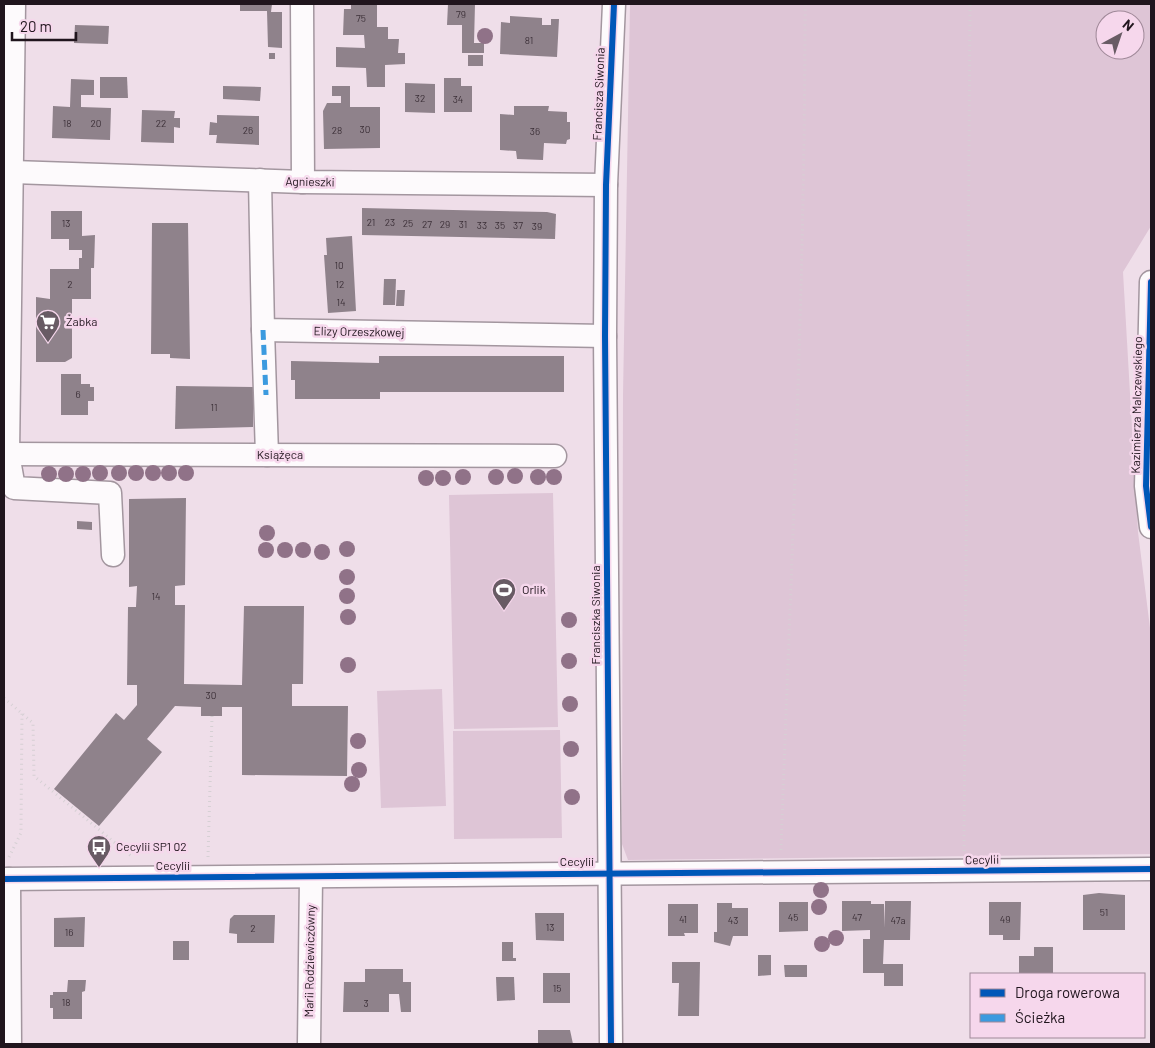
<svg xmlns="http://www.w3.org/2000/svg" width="1155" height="1048" font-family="Barlow,sans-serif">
<rect width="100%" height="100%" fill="#efdee9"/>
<g fill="#dec5d6" fill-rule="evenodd">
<path d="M630,4H1151V226L1123,272L1138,532L1151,636V854L628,860L622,844L623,395ZM1105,20H1135V50H1105Z"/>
<path d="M553,493L558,727L454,729L449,495Z"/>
<path d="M442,689L446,806L381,808L377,691Z"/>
<path d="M560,730L562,838L454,839L453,731Z"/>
</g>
<g fill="#8f828b">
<path d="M240,4H272L271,12H282V48L268,47L267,11H240Z"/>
<path d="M351,4H377V27H388V39H399L398,53H405V64L385,65V87H367L366,68L336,67V47L365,48L364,35H343L344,9H351Z"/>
<path d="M448,4H475L474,43H484V53H462V25H447Z"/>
<path d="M510,16L542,18V25H551V19H559L557,57L500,54L501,22L510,23Z"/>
<path d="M75,25L109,26L108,44L74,43Z"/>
<rect x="269" y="53" width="6" height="6"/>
<rect x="468" y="55" width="15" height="11"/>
<path d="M100,77H127L128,98H100Z"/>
<path d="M444,78H461V86H472V112H444Z"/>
<path d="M71,79L94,80V95H81V107L111,108L110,140L52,138L53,106L70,107Z"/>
<path d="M405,83L435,84V113L405,112Z"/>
<path d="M223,86L261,87L260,101L223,99Z"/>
<path d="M332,86H350V107H380V148L324,149L323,111L327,103H341V96H332Z"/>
<path d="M514,106H549L548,111L567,112V122H570V139L567,140L566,144L544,143L543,160L517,159L516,151L500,150V114L514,115Z"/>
<path d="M142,110L175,111L174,118H180V128L174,127V143L141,142Z"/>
<path d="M217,115L259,116V145L216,143L217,135H209L210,122L217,123Z"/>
<path d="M362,208L547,212L556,214L555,239L362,235Z"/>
<path d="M51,211H82V236L95,235L94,268H91V299H72V358L65,362H36V297L50,299V269H79V258H82V250H69V239H51Z"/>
<path d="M152,223H188L190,359L170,358V354H151Z"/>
<path d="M352,236L356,311L328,313L324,255H327L326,238Z"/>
<path d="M384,279H396L395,305H383Z"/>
<path d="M397,290H405L404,306H396Z"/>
<path d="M379,356H564V392H380V399H295V380H291V361L379,363Z"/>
<path d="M61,374H81V384H90V387H94V401H88V415H61Z"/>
<path d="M176,386L253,387V427L175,429Z"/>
<path d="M186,498L185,585L175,586V605H185L184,684L242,685L244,606H304L303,684H292V706H348L347,776L242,775V707H222V716H201V707L175,706L147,739L162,752L99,826L54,789L116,713L124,720L137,705V685H127L128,607H136L137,586L129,587V499Z"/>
<path d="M77,521L92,522V530L77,529Z"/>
<path d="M1099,893L1125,895V930H1083V895Z"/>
<path d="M842,901H871V904H884L885,928V901H911L910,940H884L883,964H903V986H884V973H863V939H870V930L842,931Z"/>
<path d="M779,902H808V931L779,932Z"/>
<path d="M989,902H1021L1020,940H1003V935H989Z"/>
<path d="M717,903H732V908H748V936H733L730,946L714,942V932H717Z"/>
<path d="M668,904H698V933H684L685,936H668Z"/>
<path d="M535,913H564V941L536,940Z"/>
<path d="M234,915H275L274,943H237V934L229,933L230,919Z"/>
<path d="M85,917L84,947H54V918Z"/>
<rect x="173" y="941" width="16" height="19"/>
<path d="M502,942H513V958H516V961H502Z"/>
<path d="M1034,947H1053V974H1019V956H1034Z"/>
<path d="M758,955H771V975L758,976Z"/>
<path d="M672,962H700L699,1016H678L679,983H672Z"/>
<path d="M784,965H807V977H785Z"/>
<path d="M365,969H403V982H411V1012H401L399,994H389V1012H343L344,982H365Z"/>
<rect x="543" y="973" width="27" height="30"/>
<path d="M496,977H514L515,1000L497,1001Z"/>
<path d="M68,980H86L85,991L82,992V1019H53V1008H50V995H53V992H67Z"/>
<path d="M538,1030H570L573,1044H538Z"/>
</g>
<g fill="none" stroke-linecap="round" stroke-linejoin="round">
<g stroke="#a3969f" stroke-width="25">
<g id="minor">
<path d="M14,4L8,454L14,488L110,493L113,555"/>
<path d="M302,4L303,182"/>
<path d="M13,172L303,182L606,185"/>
<path d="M260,180L263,330L605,336"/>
<path d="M1151,282L1146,486L1151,527"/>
<path d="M263,330L267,455"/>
<path d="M4,454L555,456"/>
<path d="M4,879L1151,869"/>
<path d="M9,879L10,1044"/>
<path d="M309,1044L311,877"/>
<path d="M611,1044L605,336L606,185L614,4"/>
</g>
</g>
<g stroke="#d6d0d4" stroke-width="3" stroke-dasharray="1 4" stroke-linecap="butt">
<path d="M4,698L33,723L34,776L131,856"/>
<path d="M781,850C791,568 805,286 805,4"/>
<path d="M964,851L970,4"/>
<path d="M9,857L21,833L22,713"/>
<path d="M208,857L212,716"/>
</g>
<use href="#minor" stroke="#fdfafc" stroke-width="22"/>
<path stroke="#3c9adf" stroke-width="5" stroke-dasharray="10 5" stroke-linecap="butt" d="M263,330L266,395"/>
<g stroke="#f6d7ec" stroke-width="9">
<g id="cycleway">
<path d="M1151,282L1146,486L1151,527"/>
<path d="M4,879L1151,869"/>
<path d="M611,1044L605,336L606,185L614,4"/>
</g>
</g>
<use href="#cycleway" stroke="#0057b8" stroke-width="6"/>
</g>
<g fill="#907288">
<circle cx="485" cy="36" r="8"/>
<circle cx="100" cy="473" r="8"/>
<circle cx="119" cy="473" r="8"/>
<circle cx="136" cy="473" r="8"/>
<circle cx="153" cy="473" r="8"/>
<circle cx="169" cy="473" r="8"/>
<circle cx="186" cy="473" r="8"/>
<circle cx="49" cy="474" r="8"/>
<circle cx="66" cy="474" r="8"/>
<circle cx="83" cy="474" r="8"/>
<circle cx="515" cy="476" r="8"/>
<circle cx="463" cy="477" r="8"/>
<circle cx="496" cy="477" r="8"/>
<circle cx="538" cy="477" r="8"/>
<circle cx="554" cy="477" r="8"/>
<circle cx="426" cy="478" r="8"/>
<circle cx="443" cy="478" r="8"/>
<circle cx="267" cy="533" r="8"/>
<circle cx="347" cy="549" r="8"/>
<circle cx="266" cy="550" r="8"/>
<circle cx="285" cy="550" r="8"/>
<circle cx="303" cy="550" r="8"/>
<circle cx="322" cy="552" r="8"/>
<circle cx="347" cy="577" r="8"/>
<circle cx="347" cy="596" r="8"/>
<circle cx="348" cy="617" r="8"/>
<circle cx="569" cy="620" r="8"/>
<circle cx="569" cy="661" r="8"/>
<circle cx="348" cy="665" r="8"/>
<circle cx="570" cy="704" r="8"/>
<circle cx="358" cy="741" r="8"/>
<circle cx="571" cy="749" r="8"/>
<circle cx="359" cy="770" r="8"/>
<circle cx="352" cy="784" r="8"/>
<circle cx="572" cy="797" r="8"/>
<circle cx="821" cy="890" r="8"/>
<circle cx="819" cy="907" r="8"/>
<circle cx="836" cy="938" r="8"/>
<circle cx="822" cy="944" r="8"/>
</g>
<defs>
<g id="supermarket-pin" transform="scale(1.25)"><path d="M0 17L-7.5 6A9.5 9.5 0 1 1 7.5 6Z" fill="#685b64" stroke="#f6d7ec"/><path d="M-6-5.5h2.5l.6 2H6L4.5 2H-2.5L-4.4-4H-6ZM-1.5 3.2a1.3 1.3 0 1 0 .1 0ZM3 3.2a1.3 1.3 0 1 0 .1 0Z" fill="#fff"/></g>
<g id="stadium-pin" transform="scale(1.25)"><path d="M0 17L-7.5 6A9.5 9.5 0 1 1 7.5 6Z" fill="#685b64" stroke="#f6d7ec"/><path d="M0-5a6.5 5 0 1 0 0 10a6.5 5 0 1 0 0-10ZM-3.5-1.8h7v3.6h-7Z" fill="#fff"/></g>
<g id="bus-pin" transform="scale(1.25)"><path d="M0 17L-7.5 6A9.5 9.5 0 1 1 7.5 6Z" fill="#685b64" stroke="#f6d7ec"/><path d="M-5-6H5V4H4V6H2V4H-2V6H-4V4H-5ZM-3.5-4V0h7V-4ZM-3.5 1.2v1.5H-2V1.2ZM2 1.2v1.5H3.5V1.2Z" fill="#fff"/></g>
</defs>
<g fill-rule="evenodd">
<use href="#supermarket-pin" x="48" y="322"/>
<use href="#stadium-pin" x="504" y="590"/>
<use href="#bus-pin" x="99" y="847"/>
</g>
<g text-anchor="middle" stroke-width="5" stroke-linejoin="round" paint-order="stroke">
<g font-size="10" fill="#3c3038">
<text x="461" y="18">79</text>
<text x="361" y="22">75</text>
<text x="529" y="44">81</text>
<text x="420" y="102">32</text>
<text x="458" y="103">34</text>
<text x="67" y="127">18</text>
<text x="96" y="127">20</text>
<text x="161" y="127">22</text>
<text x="365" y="133">30</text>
<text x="248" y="134">26</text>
<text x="337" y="134">28</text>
<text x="535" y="135">36</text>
<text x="371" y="226">21</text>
<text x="390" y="226">23</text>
<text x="66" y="227">13</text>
<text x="408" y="227">25</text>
<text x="427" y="228">27</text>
<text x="445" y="228">29</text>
<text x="463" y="228">31</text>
<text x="482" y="229">33</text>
<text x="500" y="229">35</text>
<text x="518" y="229">37</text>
<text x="537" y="230">39</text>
<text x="339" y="269">10</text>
<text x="70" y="288">2</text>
<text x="340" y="288">12</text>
<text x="341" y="306">14</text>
<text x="78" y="398">6</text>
<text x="214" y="411">11</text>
<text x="156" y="600">14</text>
<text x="211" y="699">30</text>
<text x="1104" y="916">51</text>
<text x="793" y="921">45</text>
<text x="857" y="921">47</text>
<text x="683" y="923">41</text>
<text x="1005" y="923">49</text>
<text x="733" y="924">43</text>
<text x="898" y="924">47a</text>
<text x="550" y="931">13</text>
<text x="253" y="932">2</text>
<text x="69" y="936">16</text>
<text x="557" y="992">15</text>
<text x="66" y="1006">18</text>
<text x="366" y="1007">3</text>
</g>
<g font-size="12" fill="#20151d" stroke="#f6d7ec">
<text transform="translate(599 94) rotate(-88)" y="4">Francisza Siwonia</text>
<text transform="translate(310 182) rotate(1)" y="4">Agnieszki</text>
<text transform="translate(359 332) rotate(1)" y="4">Elizy Orzeszkowej</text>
<text transform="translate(1137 405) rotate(-89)" y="4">Kazimierza Malczewskiego</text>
<text x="280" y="459">Książęca</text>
<text transform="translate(596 615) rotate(-90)" y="4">Franciszka Siwonia</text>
<text transform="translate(982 860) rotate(-1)" y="4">Cecylii</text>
<text x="577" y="866">Cecylii</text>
<text x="173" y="870">Cecylii</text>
<text transform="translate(310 961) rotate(-89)" y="4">Marii Rodziewiczówny</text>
</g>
<g font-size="12" fill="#20151d" stroke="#f6d7ec" text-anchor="start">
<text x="66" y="326">Żabka</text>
<text x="522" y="594">Orlik</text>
<text x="116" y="851">Cecylii SP1 02</text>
</g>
</g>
<rect width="1155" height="1048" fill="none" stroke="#20151d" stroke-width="10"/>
<rect x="970" y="973" width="175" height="65" fill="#f6d7ec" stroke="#a08999"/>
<rect x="980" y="989" width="25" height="8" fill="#0057b8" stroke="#a08999"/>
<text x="1015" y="998" font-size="15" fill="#20151d">Droga rowerowa</text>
<rect x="980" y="1014" width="25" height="8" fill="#3c9adf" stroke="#a08999"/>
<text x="1015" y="1023" font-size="15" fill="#20151d">Ścieżka</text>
<g transform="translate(1120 35) rotate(40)"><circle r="24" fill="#f6d7ec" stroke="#a08999"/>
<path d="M0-4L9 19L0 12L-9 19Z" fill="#685b64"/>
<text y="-8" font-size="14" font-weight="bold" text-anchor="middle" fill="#20151d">N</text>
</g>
<path d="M12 32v8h64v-8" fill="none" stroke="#20151d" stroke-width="2.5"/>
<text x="20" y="32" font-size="15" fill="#20151d" stroke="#f6d7ec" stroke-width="4" paint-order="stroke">20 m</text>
</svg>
